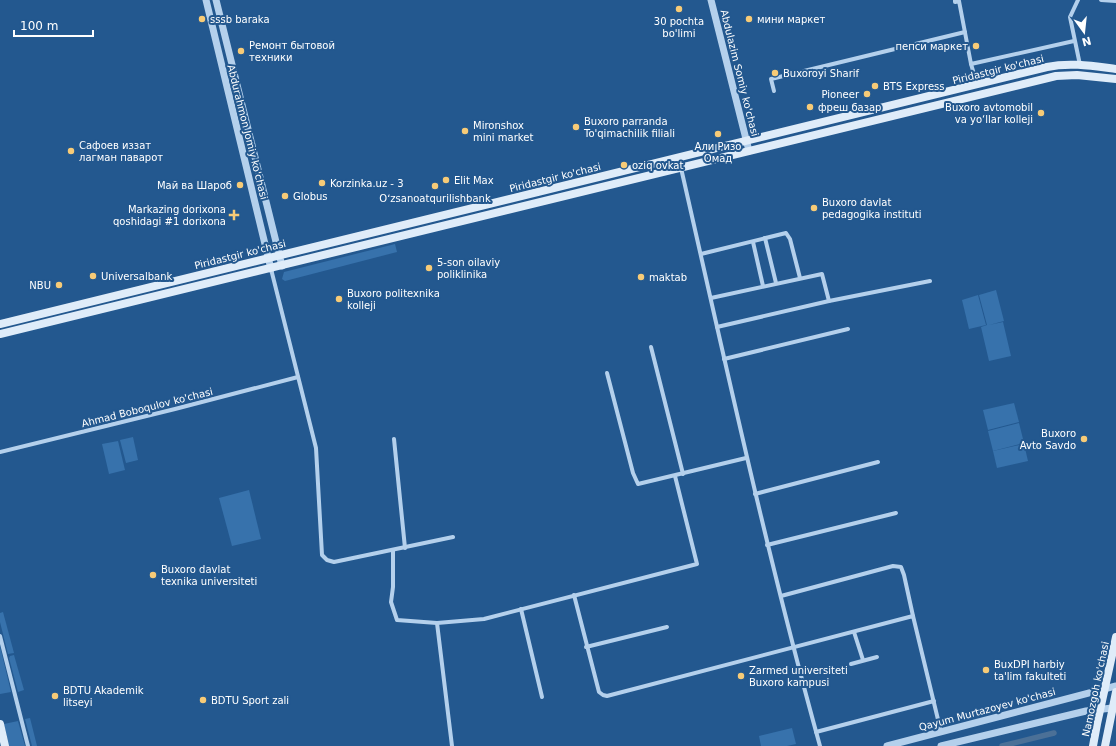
<svg xmlns="http://www.w3.org/2000/svg" width="1116" height="746" font-family="'DejaVu Sans',sans-serif">
<rect width="100%" height="100%" fill="#23588f"/>
<g fill="#3772ac">
<path d="M395,244L397,252L285,281L282,279L284,272Z"/>
<path d="M996,290L1004,321L989,325L1003,322L1011,356L989,361L981,327L987,325L979,295Z"/>
<path d="M978,295L986,325L969,329L962,300Z"/>
<path d="M1014,403L1019,422L988,430L983,410Z"/>
<path d="M1019,423L1024,443L993,451L988,431Z"/>
<path d="M133,437L138,460L126,463L120,440Z"/>
<path d="M118,441L125,470L109,474L102,444Z"/>
<path d="M1024,444L1028,461L997,468L993,451Z"/>
<path d="M249,490L261,539L232,546L219,498Z"/>
<path d="M3,612L14,653L8,654L0,622V613Z"/>
<path d="M0,646L11,692L0,694Z"/>
<path d="M14,655L24,690L18,692L9,658L10,656Z"/>
<path d="M30,718L37,746H32L25,719Z"/>
<path d="M18,721L25,746H9L4,724Z"/>
<path d="M792,728L796,744L787,746H761L759,736Z"/>
</g>
<g fill="none" stroke-linecap="round" stroke-linejoin="round">
<path stroke="#4b7097" stroke-width="5.5" d="M1002,746L1054,733"/>
<g stroke="#b4d0ec" stroke-width="4">
<path d="M955,0V2L959,1L971,64L1074,41"/>
<path d="M1078,0L1070,17L1080,65"/>
<path d="M1101,0L1116,1"/>
<path d="M971,64L977,84"/>
<path d="M774,91L771,79L965,32"/>
<path d="M681,168C725,361 767,555 820,746"/>
<path d="M765,238L776,283"/>
<path d="M753,242L763,286"/>
<path d="M701,254L786,233L790,239L800,278"/>
<path d="M271,269L316,448L322,555L327,560L334,562L453,537"/>
<path d="M711,298L822,274L829,301"/>
<path d="M717,327L829,301L930,281"/>
<path d="M651,347L683,474"/>
<path d="M724,359L848,329"/>
<path d="M607,373L633,473L638,484L746,458"/>
<path d="M394,439L405,548"/>
<path d="M0,452L175,409L298,377"/>
<path d="M755,494L878,462"/>
<path d="M767,545L896,513"/>
<path d="M393,550V587L391,602L397,620L437,623L484,619L697,564L675,476"/>
<path d="M574,595L599,692L603,695L607,696L913,616L941,732"/>
<path d="M781,596L893,566L901,567L904,575L913,616"/>
<path d="M521,609L542,697"/>
<path d="M437,623L452,746"/>
<path d="M854,632L863,660"/>
<path d="M0,636L28,746"/>
<path d="M586,647L667,627"/>
<path d="M851,664L877,657"/>
<path d="M816,732L934,701"/>
</g>
<g stroke="#b4d0ec" stroke-width="7">
<path d="M206,0L271,269"/>
<path d="M216,0L282,266"/>
<path d="M711,0L749,151"/>
<path d="M887,746L1116,686"/>
<path d="M941,746L1086,711L1112,708"/>
</g>
<g stroke="#dfecf9" stroke-width="8">
<path d="M0,324L1047,67C1070,62 1093,66 1116,69"/>
<path d="M0,334L1056,76L1077,75L1116,79"/>
<path d="M0,724L5,746"/>
<path d="M1093,746L1097,724L1116,637"/>
<path d="M1105,746L1116,692"/>
</g>
</g>
<g fill="#f7cb77" stroke="#23588f" stroke-width="1.5">
<circle cx="679" cy="9" r="4"/>
<circle cx="202" cy="19" r="4"/>
<circle cx="749" cy="19" r="4"/>
<circle cx="976" cy="46" r="4"/>
<circle cx="241" cy="51" r="4"/>
<circle cx="775" cy="73" r="4"/>
<circle cx="875" cy="86" r="4"/>
<circle cx="867" cy="94" r="4"/>
<circle cx="810" cy="107" r="4"/>
<circle cx="1041" cy="113" r="4"/>
<circle cx="576" cy="127" r="4"/>
<circle cx="465" cy="131" r="4"/>
<circle cx="718" cy="134" r="4"/>
<circle cx="71" cy="151" r="4"/>
<circle cx="624" cy="165" r="4"/>
<circle cx="446" cy="180" r="4"/>
<circle cx="322" cy="183" r="4"/>
<circle cx="240" cy="185" r="4"/>
<circle cx="435" cy="186" r="4"/>
<circle cx="285" cy="196" r="4"/>
<circle cx="814" cy="208" r="4"/>
<path d="M232 209h4v4h4v4h-4v4h-4v-4h-4v-4h4z"/>
<circle cx="429" cy="268" r="4"/>
<circle cx="93" cy="276" r="4"/>
<circle cx="641" cy="277" r="4"/>
<circle cx="59" cy="285" r="4"/>
<circle cx="339" cy="299" r="4"/>
<circle cx="1084" cy="439" r="4"/>
<circle cx="153" cy="575" r="4"/>
<circle cx="986" cy="670" r="4"/>
<circle cx="741" cy="676" r="4"/>
<circle cx="55" cy="696" r="4"/>
<circle cx="203" cy="700" r="4"/>
</g>
<g text-anchor="middle" stroke-width="4" stroke-linejoin="round" paint-order="stroke">
<g font-size="10" fill="#fff" stroke="#23588f" text-anchor="start">
<text x="210" y="23">sssb baraka</text>
<text x="757" y="23">мини маркет</text>
<text x="679" y="25" text-anchor="middle">30 pochta<tspan x="679" dy="12">bo'limi</tspan></text>
<text x="249" y="49">Ремонт бытовой<tspan x="249" dy="12">техники</tspan></text>
<text x="968" y="50" text-anchor="end">пепси маркет</text>
<text x="783" y="77">Buxoroyi Sharif</text>
<text x="883" y="90">BTS Express</text>
<text x="859" y="98" text-anchor="end">Pioneer</text>
<text x="818" y="111">фреш базар</text>
<text x="1033" y="111" text-anchor="end">Buxoro avtomobil<tspan x="1033" dy="12">va yo‘llar kolleji</tspan></text>
<text x="584" y="125">Buxoro parranda<tspan x="584" dy="12">To'qimachilik filiali</tspan></text>
<text x="473" y="129">Mironshox<tspan x="473" dy="12">mini market</tspan></text>
<text x="79" y="149">Сафоев иззат<tspan x="79" dy="12">лагман паварот</tspan></text>
<text x="718" y="150" text-anchor="middle">Али Ризо<tspan x="718" dy="12">Омад</tspan></text>
<text x="632" y="169">oziq ovkat</text>
<text x="454" y="184">Elit Max</text>
<text x="330" y="187">Korzinka.uz - 3</text>
<text x="232" y="189" text-anchor="end">Май ва Шароб</text>
<text x="293" y="200">Globus</text>
<text x="435" y="202" text-anchor="middle">Oʻzsanoatqurilishbank</text>
<text x="822" y="206">Buxoro davlat<tspan x="822" dy="12">pedagogika instituti</tspan></text>
<text x="226" y="213" text-anchor="end">Markazing dorixona<tspan x="226" dy="12">qoshidagi #1 dorixona</tspan></text>
<text x="437" y="266">5-son oilaviy<tspan x="437" dy="12">poliklinika</tspan></text>
<text x="101" y="280">Universalbank</text>
<text x="649" y="281">maktab</text>
<text x="51" y="289" text-anchor="end">NBU</text>
<text x="347" y="297">Buxoro politexnika<tspan x="347" dy="12">kolleji</tspan></text>
<text x="1076" y="437" text-anchor="end">Buxoro<tspan x="1076" dy="12">Avto Savdo</tspan></text>
<text x="161" y="573">Buxoro davlat<tspan x="161" dy="12">texnika universiteti</tspan></text>
<text x="994" y="668">BuxDPI harbiy<tspan x="994" dy="12">ta'lim fakulteti</tspan></text>
<text x="749" y="674">Zarmed universiteti<tspan x="749" dy="12">Buxoro kampusi</tspan></text>
<text x="63" y="694">BDTU Akademik<tspan x="63" dy="12">litseyi</tspan></text>
<text x="211" y="704">BDTU Sport zali</text>
</g>
<g font-size="10" fill="#fff" stroke="#23588f">
<text transform="translate(998 69) rotate(-14)" y="4">Piridastgir ko'chasi</text>
<text transform="translate(740 73) rotate(76)" y="4">Abdulazim Somiy ko'chasi</text>
<text transform="translate(248 132) rotate(76)" y="4">Abdurahmon Jomiy ko'chasi</text>
<text transform="translate(555 177) rotate(-14)" y="4">Piridastgir ko'chasi</text>
<text transform="translate(240 254) rotate(-14)" y="4">Piridastgir ko'chasi</text>
<text transform="translate(147 407) rotate(-14)" y="4">Ahmad Boboqulov ko'chasi</text>
<text transform="translate(1095 689) rotate(-78)" y="4">Namozgoh ko'chasi</text>
<text transform="translate(987 709) rotate(-15)" y="4">Qayum Murtazoyev ko'chasi</text>
</g>
</g>
<g transform="translate(1084 32) rotate(165)" stroke="#23588f" stroke-width="3" paint-order="stroke">
<path d="M0-3L7 15L0 10L-7 15Z" fill="#ffffff"/>
<text y="-6" font-size="11" font-weight="bold" text-anchor="middle" fill="#ffffff">N</text>
</g>
<path d="M14 30v6h79v-6" fill="none" stroke="#ffffff" stroke-width="2"/>
<text x="20" y="30" font-size="12" fill="#ffffff" stroke="#23588f" stroke-width="3" paint-order="stroke">100 m</text>
</svg>
